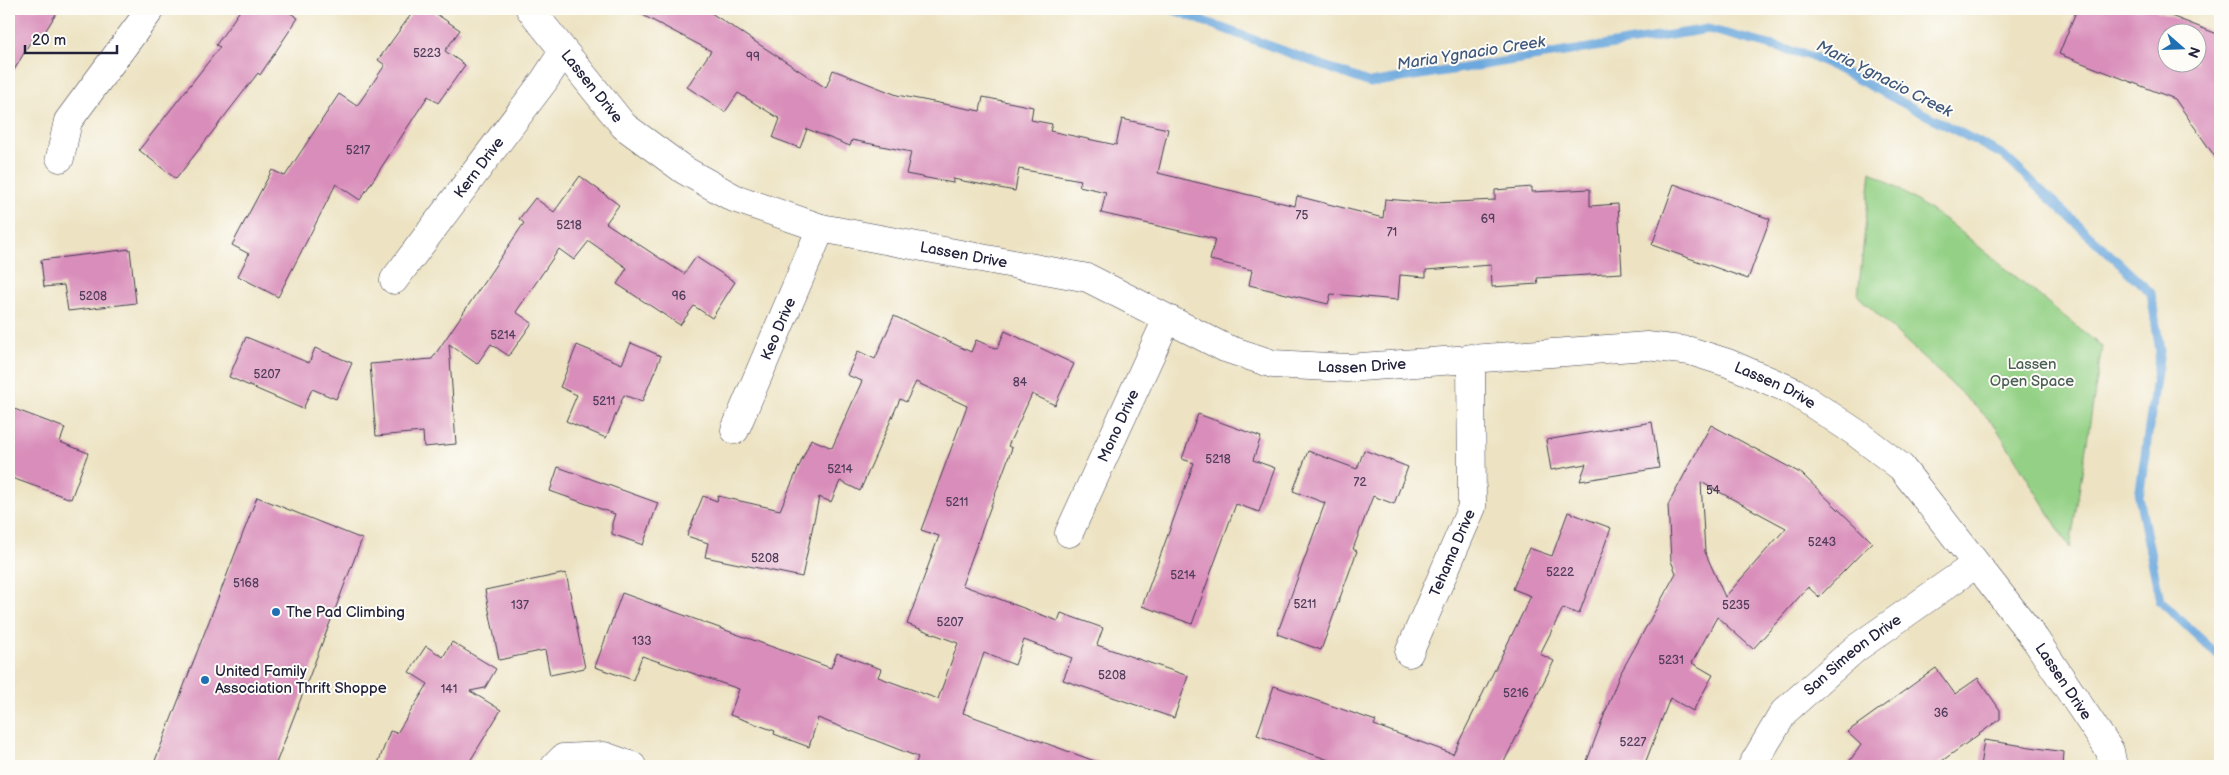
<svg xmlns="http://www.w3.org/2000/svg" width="2229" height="775" font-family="'Balsamiq Sans',sans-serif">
<rect width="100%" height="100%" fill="#fdfcf7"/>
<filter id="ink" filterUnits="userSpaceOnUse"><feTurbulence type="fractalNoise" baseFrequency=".02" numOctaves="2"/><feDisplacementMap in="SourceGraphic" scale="10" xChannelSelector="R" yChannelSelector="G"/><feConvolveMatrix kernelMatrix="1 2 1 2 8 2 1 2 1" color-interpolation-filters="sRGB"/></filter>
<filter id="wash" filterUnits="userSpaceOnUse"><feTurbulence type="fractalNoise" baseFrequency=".0096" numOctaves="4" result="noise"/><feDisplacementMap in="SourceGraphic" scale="20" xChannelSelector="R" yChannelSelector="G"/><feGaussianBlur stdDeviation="1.12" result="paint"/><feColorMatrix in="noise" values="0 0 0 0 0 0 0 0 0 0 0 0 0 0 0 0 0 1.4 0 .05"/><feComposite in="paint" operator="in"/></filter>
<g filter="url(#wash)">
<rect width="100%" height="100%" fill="#ede3c3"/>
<path fill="#94d186" stroke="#5b7a60" d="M1871,171L1950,223L2102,347L2070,548L1994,424L1858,296Z"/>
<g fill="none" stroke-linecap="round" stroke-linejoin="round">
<path stroke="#6ca8dd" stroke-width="9" d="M1171,9L1370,83L1708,29L1815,57L2003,155L2151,293L2160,351L2139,497L2160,601L2220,657"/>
</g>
<g id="blocks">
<g fill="#d98dba" fill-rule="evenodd">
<path d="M9,9H59L38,43L32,39L9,79Z"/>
<path d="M241,9H284L298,18L260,75L258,73L176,179L139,150L220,47L216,45Z"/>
<path d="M415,9H429L460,30L445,51L465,65L438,103L428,96L360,200L336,184L278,297L238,276L249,254L232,245L272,170L285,176L339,94L357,106L385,65L378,60Z"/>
<path d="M631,9H705L826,88L833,70L897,95L980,111L983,97L1033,107L1031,120L1052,124L1050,131L1116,145L1122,119L1168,129L1158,173L1295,206L1297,196L1383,218L1385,199L1435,203L1495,200V190L1532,187V192L1590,189V206L1618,204L1622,273L1537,278L1538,284L1492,287L1491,265L1426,270V277L1400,275L1398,300L1331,294L1328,304L1249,285L1252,270L1210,260L1215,239L1101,213L1106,192L1079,186L1081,180L1019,169L1015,191L953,179V183L906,174L911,152L852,140L850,146L807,129L800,148L773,138L780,119L738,93L725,112L687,87L711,51Z"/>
<path d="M2077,9H2153L2220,35V164L2175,99L2059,54ZM2166,32H2196V62H2166Z"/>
<path d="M580,176L619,205L606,223L684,274L696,257L735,282L712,318L694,306L680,325L617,284L627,268L589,241L574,260L559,249L516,312L532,323L509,356L491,344L477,364L449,344L456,444L424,447L423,432L376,436L370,364L432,359L524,223L519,219L535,198L554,212Z"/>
<path d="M1674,184L1770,219L1748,279L1652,245Z"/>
<path d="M130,249L136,303L68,311L64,285L44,287L41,260Z"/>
<path d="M894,316L971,352L976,340L997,349L1005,331L1074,364L1055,405L1032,394L1008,446L1012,448L962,585L1058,621L1061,613L1103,628L1097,645L1188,676L1174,718L1063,680L1072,658L1024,640L1015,665L984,653L963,713L1100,763L1099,766H915L918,757L818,718L809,747L774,734L775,731L730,715L739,689L642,656L633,680L595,667L622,593L831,668L837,653L881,669L878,677L938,699L958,643L907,624L939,536L921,530L967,406L916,382L906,402L900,399L860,491L840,481L831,502L819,497L802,577L705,557L708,543L687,536L703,496L717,501L718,496L780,510L811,439L832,448L862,381L847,375L858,351L875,359Z"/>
<path d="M246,337L309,363L315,348L352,363L336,399L312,389L303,409L229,377Z"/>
<path d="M631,343L661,356L642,402L624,395L606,438L566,421L577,395L560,387L577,345L622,364Z"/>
<path d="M9,407L65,428L60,442L88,453L71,499L9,477Z"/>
<path d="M1198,414L1261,437L1253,460L1275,468L1259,512L1236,504L1192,624L1142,606L1194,463L1182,459Z"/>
<path d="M1652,422L1659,468L1580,481L1586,464L1551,470L1546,440Z"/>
<path d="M1711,425L1802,474L1872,542L1819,597L1808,587L1753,649L1717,617L1692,663L1713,675L1693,711L1670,698L1644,766H1585L1619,676L1676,573L1671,561L1668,505ZM1701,482L1786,528L1725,597L1705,552Z"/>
<path d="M1364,450L1408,467L1394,504L1373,496L1353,549L1357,551L1321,650L1277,634L1325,503L1293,491L1308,451L1357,469Z"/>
<path d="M558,467L658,503L643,545L612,534V523L615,514L550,491Z"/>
<path d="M257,497L362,539L275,766H153Z"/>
<path d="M1568,512L1611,528L1579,614L1563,608L1540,654L1554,661L1502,766H1346L1257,735L1274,686L1376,721L1374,725L1453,754L1531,596L1513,589L1529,548L1552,556Z"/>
<path d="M566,573L585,668L550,675L545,650L499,660L485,590Z"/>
<path d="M452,642L496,669L485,688L470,691L501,710L467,766H377L390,731L397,733L428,684L409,672L426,646L443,657Z"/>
<path d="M1936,668L1955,694L1978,678L2000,710V719L1935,766H1846L1861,745L1847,732Z"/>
<path d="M1984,740L2064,752L2063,766H1980Z"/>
</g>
</g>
</g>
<g filter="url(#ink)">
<use href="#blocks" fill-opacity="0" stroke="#403f4f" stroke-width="1"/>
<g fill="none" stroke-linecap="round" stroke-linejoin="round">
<g stroke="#403f4f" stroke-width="29">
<g id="street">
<path id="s1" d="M530,9L624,126L684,170L734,198L821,228L1088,278L1225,348L1273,364L1347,368L1647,346L1690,351L1728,363L1793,391L1855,432L1901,467L2035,639L2110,751L2113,766"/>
<path d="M60,158L68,121L151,9"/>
<path id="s2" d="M394,280L544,81L563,52"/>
<path id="s3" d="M735,430L821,228"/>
<path id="s4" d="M1069,533L1167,319"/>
<path id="s5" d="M1409,653L1472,507L1471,358"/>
<path d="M555,766L563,758L604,756L632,766"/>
<path id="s6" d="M1752,766L1784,712L1855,649L1976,564"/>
</g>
</g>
<use href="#street" stroke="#fff" stroke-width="28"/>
</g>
</g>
<g fill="#1f6fb2" stroke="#fdfcf7" stroke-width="2">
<circle cx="276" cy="612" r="5"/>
<circle cx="205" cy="680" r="5"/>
</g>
<g text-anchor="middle" stroke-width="4" stroke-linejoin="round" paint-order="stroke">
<g font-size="12" fill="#503d5b">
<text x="427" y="57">5223</text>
<text x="753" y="61">99</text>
<text x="358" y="154">5217</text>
<text x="1302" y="219">75</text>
<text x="1488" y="223">69</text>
<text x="569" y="229">5218</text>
<text x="1392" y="236">71</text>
<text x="93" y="300">5208</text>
<text x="679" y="300">96</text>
<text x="503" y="339">5214</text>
<text x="267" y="378">5207</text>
<text x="1020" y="386">84</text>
<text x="604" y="405">5211</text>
<text x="1218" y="463">5218</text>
<text x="840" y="473">5214</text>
<text x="1360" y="486">72</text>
<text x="1713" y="494">54</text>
<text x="957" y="506">5211</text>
<text x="1822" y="546">5243</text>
<text x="765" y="562">5208</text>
<text x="1560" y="576">5222</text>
<text x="1183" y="579">5214</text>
<text x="246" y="587">5168</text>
<text x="1305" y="608">5211</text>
<text x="520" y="609">137</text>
<text x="1736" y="609">5235</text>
<text x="950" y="626">5207</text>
<text x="642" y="645">133</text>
<text x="1671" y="664">5231</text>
<text x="1112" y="679">5208</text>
<text x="449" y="693">141</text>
<text x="1516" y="697">5216</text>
<text x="1941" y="717">36</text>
<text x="1633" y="746">5227</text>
</g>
<g font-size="15" fill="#22223b" stroke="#fdfcf7">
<text dy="5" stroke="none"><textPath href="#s1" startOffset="99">Lassen Drive</textPath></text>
<text dy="5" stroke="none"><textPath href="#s2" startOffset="141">Kern Drive</textPath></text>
<text dy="5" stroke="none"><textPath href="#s1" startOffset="519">Lassen Drive</textPath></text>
<text dy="5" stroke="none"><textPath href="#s3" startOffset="110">Keo Drive</textPath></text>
<text dy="5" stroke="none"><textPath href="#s1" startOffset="939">Lassen Drive</textPath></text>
<text dy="5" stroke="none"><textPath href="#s1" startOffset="1360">Lassen Drive</textPath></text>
<text dy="5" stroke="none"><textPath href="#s4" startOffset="118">Mono Drive</textPath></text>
<text dy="5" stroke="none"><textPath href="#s5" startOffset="109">Tehama Drive</textPath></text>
<text dy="5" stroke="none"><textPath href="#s6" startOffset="152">San Simeon Drive</textPath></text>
<text dy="5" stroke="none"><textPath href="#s1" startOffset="1780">Lassen Drive</textPath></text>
</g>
<g font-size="15" fill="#4a5f55" stroke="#fdfcf7">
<text x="2032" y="369">Lassen<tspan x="2032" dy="17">Open Space</tspan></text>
</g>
<g font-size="15" fill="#22223b" stroke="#fdfcf7" text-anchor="start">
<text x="286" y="617">The Pad Climbing</text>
<text x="215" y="676">United Family<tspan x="215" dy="17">Association Thrift Shoppe</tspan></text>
</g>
<g font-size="16" font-style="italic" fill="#40587c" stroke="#fdfcf7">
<text transform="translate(1471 52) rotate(-9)" y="6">Maria Ygnacio Creek</text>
<text transform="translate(1885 78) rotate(27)" y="6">Maria Ygnacio Creek</text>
</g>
</g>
<rect width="2229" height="775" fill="none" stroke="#fdfcf7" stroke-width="30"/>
<g transform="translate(2182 48) rotate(110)"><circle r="24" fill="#fdfcf7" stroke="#a5a5ac"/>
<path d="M0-4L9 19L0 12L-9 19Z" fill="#1f6fb2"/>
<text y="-8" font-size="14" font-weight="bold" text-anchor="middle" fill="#22223b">N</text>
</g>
<path d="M25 45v8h92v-8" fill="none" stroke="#22223b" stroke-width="2.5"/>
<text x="32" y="45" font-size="15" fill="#22223b" stroke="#fdfcf7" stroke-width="4" paint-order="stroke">20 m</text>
</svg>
